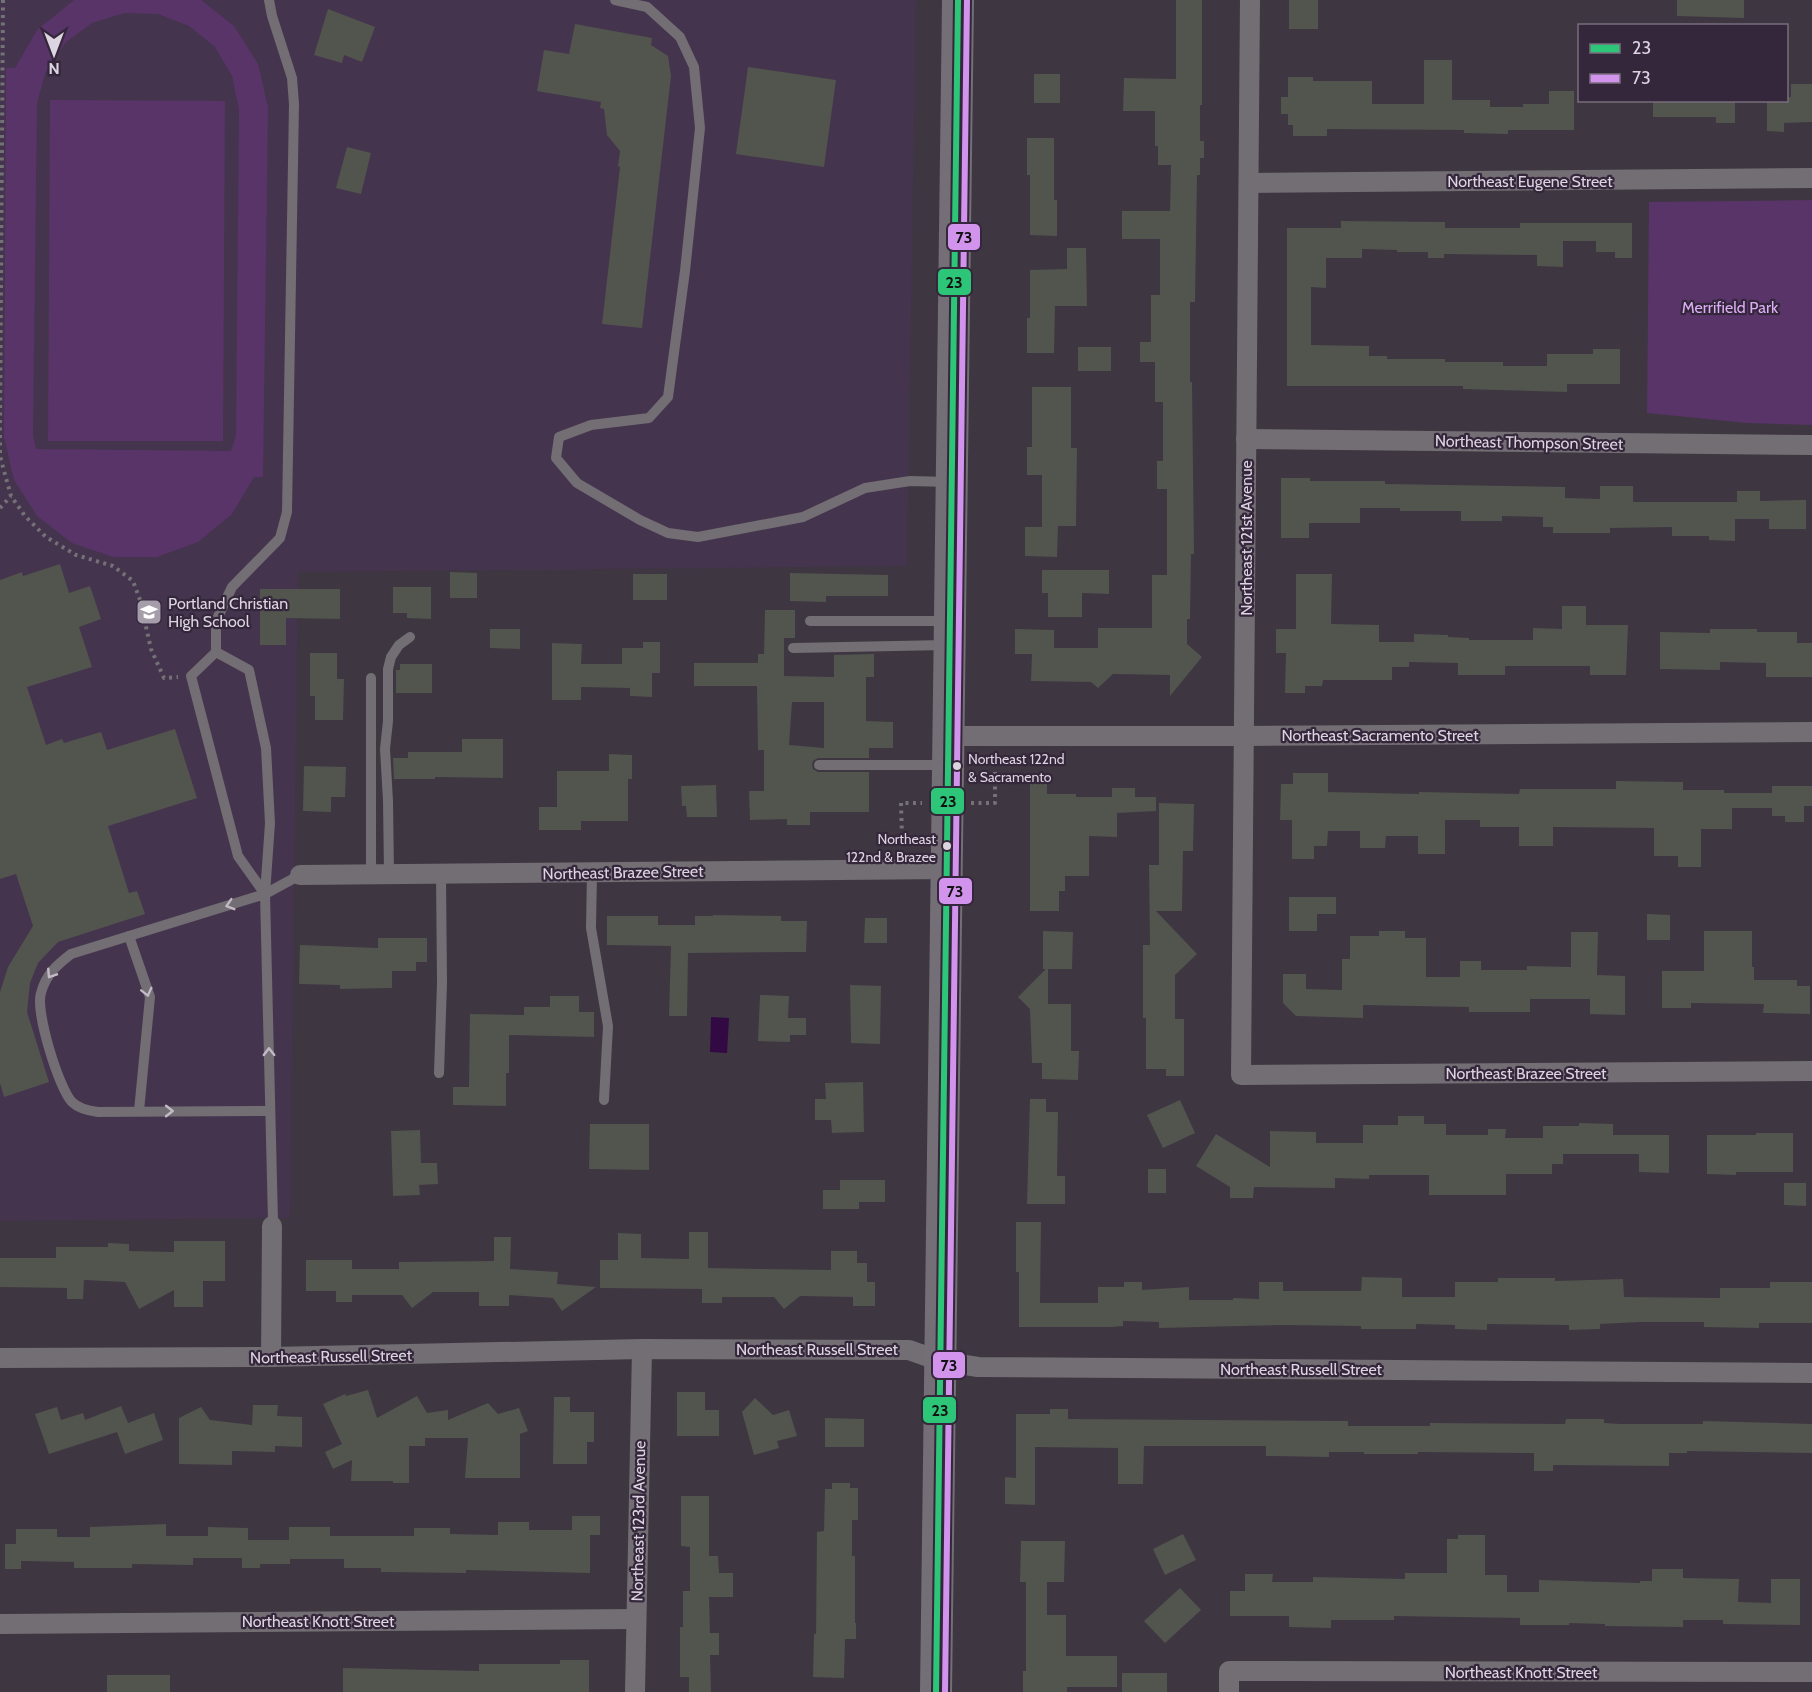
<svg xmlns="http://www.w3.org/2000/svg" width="1812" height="1692" font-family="Cabin,sans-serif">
<rect width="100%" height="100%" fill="#3e3641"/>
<path fill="#45344d" d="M0,0H916L907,566L298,572L290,1218L0,1221Z"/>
<g fill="#583468" fill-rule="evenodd">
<path d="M74,0H201L234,26L258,64L268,107L263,477H254L232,514L198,542L157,557H113L72,543L37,516L14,480L4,437L6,68H15L37,30ZM124,13L158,14L189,26L215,47L232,76L239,109L236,435L231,451L36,449L33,435L37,103L46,71L65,43L92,23Z"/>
<path d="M50,100L225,101L223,441H48Z"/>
<path d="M1812,200V425L1747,423L1647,413L1649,202Z"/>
</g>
<path fill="#330943" d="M711,1017L729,1018L727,1053L710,1052Z"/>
<g fill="#52544e" fill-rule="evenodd">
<path d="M1176,0H1202V105H1200V141H1204V158H1200V175H1197L1195,302H1190V382H1192L1194,554H1191L1190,619H1187V644L1202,657L1170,696V675L1113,674L1098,688L1091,682L1031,681L1032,654H1015V629L1054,630V648H1098V628H1152V575H1167V489H1157V461H1163V402H1155V362H1140V342H1151V295H1160V239H1122V211H1170L1171,165H1158V146H1155V111H1123L1124,78L1176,79Z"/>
<rect x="1289" y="0" width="29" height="29"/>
<path d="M1677,0H1744V18L1677,16Z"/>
<path d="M328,9L375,27L362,62L344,55L342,63L314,55Z"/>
<path d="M575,24L652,38L651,45L668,56L671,76L642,328L602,324L620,167L618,166L620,151L607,135L604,109L600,108L601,102L537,91L544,50L569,54Z"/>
<path d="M1424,60H1452V100H1490V107H1523V104H1549V91H1574V130H1508V134L1464,133V130L1327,129V136H1293V125H1288V114H1281V97H1288V77H1313V81H1372V104H1424Z"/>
<path d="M748,67L836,80L824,167L736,154Z"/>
<rect x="1034" y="74" width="26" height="29"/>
<path d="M1791,84H1812V122L1784,123V132L1767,131V100H1786V97H1791Z"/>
<path d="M1653,100H1735V123H1716V117H1653Z"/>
<path d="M1027,138H1054V200H1057V236L1030,235V175H1027Z"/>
<path d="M347,147L371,153L361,194L336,188Z"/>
<path d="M1341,221L1445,222V228H1520V223H1632V258H1615V252H1596V241H1563V267L1537,266V255L1444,254V258H1428V252H1397V250L1362,249V258H1326V288L1311,287V345L1369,346V356H1387V359H1445V362H1503V366H1547V354H1593V349H1620V384H1567V392L1463,389V386H1287V228H1341Z"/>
<path d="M1067,248H1086L1087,306H1055L1054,353H1027V318H1030V270L1067,269Z"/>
<rect x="1078" y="347" width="33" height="24"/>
<path d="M1032,387H1071V448H1077L1076,526H1058L1057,557L1025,556V527H1042V475H1027V447H1032Z"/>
<path d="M1281,478H1310V481H1385V484L1565,487V498L1600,499V486H1633V502H1737V491H1760V501L1806,500V529H1769V519H1735V541L1709,540V536H1672V527L1610,528V533H1553V527H1543V517L1502,516V521H1461V511H1400V508H1360V523H1309V538H1281Z"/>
<path d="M60,564L69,593L90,586L101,619L79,627L92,667L27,687L46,745L62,739L64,743L101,732L107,750L175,729L197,798L108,826L129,893L137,891L145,914L58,942L38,963L30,983L27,1012L49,1082L4,1097L0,1083V992L8,967L33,926L16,874L0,879V580L22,572L23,576Z"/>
<path d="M1042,570H1109V594L1082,593V617H1048V593H1042Z"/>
<path d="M450,572L477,573V598H450Z"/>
<path d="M790,573L888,575V596H826V602L790,601Z"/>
<rect x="633" y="574" width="34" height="26"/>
<path d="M1296,574H1332L1331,624L1379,625V642H1414V634L1448,635V637L1469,638V640H1533V628L1562,629V606H1586V625H1628L1626,675H1590V666H1505V675H1458V663L1409,662V667H1392V680H1323L1322,686H1305V693H1285L1286,653H1276V629H1296Z"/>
<path d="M393,587H431V619L407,618V613H393Z"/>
<path d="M260,589H340V619L286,618V645H260Z"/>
<path d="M765,610H795V638H784V676L834,677V655L874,654V677H866V721L893,722V748H869V758H818L813,761L812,764L813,769L818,772H869V812H810V825H787V819L750,820L749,791H764V750H758L757,686H694V663H758V654H764ZM792,702H824V748L789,745Z"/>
<path d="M490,629H520V649L490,648Z"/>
<path d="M1710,629H1757V632H1797V643H1812V677H1766V663L1720,662V670L1660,669V632L1710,633Z"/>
<path d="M643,642H660V673H652V697L630,696V688L581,687V700H552V643L582,644L581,664H622V648H643Z"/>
<path d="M310,653H337V679H344L343,720H315V696H310Z"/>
<path d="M400,664H432V693H396V670H400Z"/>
<path d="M462,739H503V778L435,777V779H394L393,758H408V752H462Z"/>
<path d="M609,754L632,755V779H628V821H581V830H539V807H557V771H609Z"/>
<path d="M304,766L346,767L345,797H331V812L303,811Z"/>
<path d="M1293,773H1328V792L1419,794V792L1519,794L1520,789H1616V781L1683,782V790H1724V793H1772V786H1812V806H1804V822H1785V816H1772V808H1732V829H1701V867H1678V856H1654V828L1553,827V846H1519V827H1480V820H1445V854H1418V836H1386L1385,848H1360V831H1328L1327,846H1314V859H1292V820H1280L1281,784H1293Z"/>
<path d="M1030,784H1047V794H1076V797H1112V788H1135V797H1156V811L1117,813V837L1089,836V876H1065V891H1059V911H1030Z"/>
<path d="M716,785L717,817H687L686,806H682L681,786Z"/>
<path d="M1159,803L1194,804L1193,851H1183L1182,911H1156L1197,954L1175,975V1019H1184V1076H1166V1069H1146V1018H1143V945H1150L1149,865H1159Z"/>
<path d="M1289,897H1336V914H1317V931H1289Z"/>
<path d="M1647,914L1670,915V940H1647Z"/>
<path d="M713,915L781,916V921H807L806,952L688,953L687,1016H669L671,946L607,945V916H658V925H695V916H713Z"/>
<path d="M865,918H887V943H864Z"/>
<path d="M1043,931L1073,932L1072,969H1048V1004H1071V1051H1079L1078,1080L1042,1079V1063H1032L1030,1009L1018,997L1046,969H1043Z"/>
<path d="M1379,931H1405V938H1426V977H1460V961H1481V970H1527V966L1571,967V932H1598L1597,975L1625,976V1015L1590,1014V999H1530V1012H1469V1007L1363,1005V1018L1296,1016L1283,1003V974H1306V989L1342,990V959H1350V936H1379Z"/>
<path d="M1704,931H1752V967H1754V980H1797V986H1810V1014L1763,1013L1764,1004L1691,1003V1008H1662V971H1704Z"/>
<path d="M378,938H427V962H416V971H392V988L340,989V985L299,984L300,945L378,948Z"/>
<path d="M850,985L881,986L880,1044L851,1043Z"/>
<path d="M760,995L789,996L788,1018H806V1035H790V1042L758,1041Z"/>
<path d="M550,996H579V1012H594V1037L509,1035V1073H506V1106L453,1105V1087H469L470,1014L524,1015V1007H550Z"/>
<path d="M863,1082L864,1132L832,1133L831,1120H815V1099H826L825,1083Z"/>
<path d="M1030,1099H1046V1112H1058L1057,1176H1065V1204H1027Z"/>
<path d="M1180,1100L1195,1133L1163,1148L1147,1115Z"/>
<path d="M1398,1116H1424V1124H1446V1135H1488V1129H1506L1505,1138H1543V1126H1579V1123L1613,1124V1135H1669V1173L1639,1172V1154H1563V1164H1552V1174H1506V1195H1429V1175H1369V1179L1335,1178V1188L1254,1187L1253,1198H1230V1187L1196,1166L1216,1134L1270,1167V1131L1316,1132V1143H1363V1125H1398Z"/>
<path d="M590,1124H649V1170L589,1169Z"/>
<path d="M420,1130L421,1163H437L438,1184L419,1185L420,1195L393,1196L391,1131Z"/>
<path d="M1756,1133H1793V1172H1736V1175L1707,1174V1135H1756Z"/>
<rect x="1148" y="1169" width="18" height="24"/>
<path d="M840,1180H885V1202H859V1209H823V1190H840Z"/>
<path d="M1784,1183H1806V1206L1784,1205Z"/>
<path d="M1016,1222H1041L1040,1303H1098V1287H1124V1282H1142V1290L1189,1287V1300H1233V1298L1259,1299V1282H1283V1291H1361L1362,1277L1402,1278V1297H1455V1282H1498V1278H1555V1281L1623,1279L1624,1297L1720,1298V1288H1770V1282H1812V1323H1759V1328L1704,1327V1322H1640L1600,1324V1329L1569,1330V1325L1487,1324V1330L1455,1329V1325L1416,1324V1329H1361V1326L1283,1325L1159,1328V1322L1123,1321V1326L1112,1327H1019V1272H1016Z"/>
<path d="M689,1232H708V1268L831,1270V1251H857V1263H867V1282H875V1306H853V1297L800,1296L784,1309L774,1297H722V1303H702V1289L600,1288V1260H618V1233L641,1234V1258L689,1259Z"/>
<path d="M494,1237H511L510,1269L558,1272L557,1284L596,1287L562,1311L553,1298L509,1295V1306H479V1292H433L412,1308L402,1295H352V1302H336V1291H306V1260H352V1269H399V1262L494,1261Z"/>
<path d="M174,1241H225V1281H203V1307H174V1290L139,1309L125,1282L84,1280L83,1299H67V1288L0,1287V1258H56V1247H108V1243L129,1244V1251L174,1252Z"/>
<path d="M368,1390L377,1418L417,1396L427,1413L448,1410V1420L488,1403L498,1414L519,1408L528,1431L520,1434V1478H465L468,1438H425V1446H409V1483H393V1481H351L352,1460L333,1469L325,1452L342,1444L323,1404L345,1394L346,1396Z"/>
<path d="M677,1392H705V1410H719V1436H677Z"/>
<path d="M554,1397H570V1412H594V1442H587V1464H553Z"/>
<path d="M755,1398L773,1415L789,1410L797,1436L777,1441L779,1448L754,1455L742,1412Z"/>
<path d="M253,1405H278L277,1416L302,1417V1447L275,1446V1452L232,1451V1465L179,1464V1418L201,1407L210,1420L252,1425Z"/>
<path d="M121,1406L128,1423L154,1413L163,1440L125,1454L117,1432L49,1454L35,1414L57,1407L61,1420L83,1413L85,1420Z"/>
<path d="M1050,1409H1068V1419L1348,1421V1426H1430V1423L1565,1424L1566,1419H1604V1423L1621,1424H1703V1421L1812,1424V1453L1687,1451V1453H1669V1466L1553,1465V1471H1534V1453L1418,1452V1454H1364V1452H1329V1457L1266,1456V1446H1144L1143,1484H1118V1448L1035,1447V1505L1005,1504V1477L1016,1478V1414H1050Z"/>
<path d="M825,1418L864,1419V1447H825Z"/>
<path d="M832,1483H850V1488H858V1520H852V1556H855V1623H856V1639H845L844,1678L813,1677L814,1634H816L817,1532L824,1531L825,1489H832Z"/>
<path d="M681,1496H709V1556H718L719,1573H733V1597H709L710,1633H719V1655H710L711,1692H689V1677H680V1627H683V1591H690V1547L681,1546Z"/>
<path d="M572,1516H600V1535H590V1573L466,1570V1573L381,1572V1568H344V1559H290V1564H260V1568H242V1558H193V1565L132,1564V1568H74V1562L21,1561V1569H5V1544H16V1529H57V1537H90V1527L166,1524V1536H208V1527L248,1528V1540H289V1527H330V1536H414V1528H450V1534L498,1535V1522H529V1530H572Z"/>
<path d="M1183,1534L1196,1560L1165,1575L1153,1549Z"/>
<path d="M1458,1535H1485V1575H1507V1592H1539V1580L1640,1583V1581H1652V1569H1683V1578L1739,1579L1738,1602L1771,1603V1579H1800V1625L1723,1624V1620H1683V1627L1605,1626V1624L1569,1623V1625H1520V1618L1394,1616V1620H1331V1628L1289,1627V1616H1230V1591H1245V1574H1273L1272,1582H1313V1577L1405,1579V1573H1447V1539H1458Z"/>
<path d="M1021,1541H1065L1064,1582H1047V1615H1066V1656H1117V1687H1067V1692H1023V1671H1026V1582H1020Z"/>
<path d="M1180,1588L1201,1610L1165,1643L1144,1621Z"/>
<path d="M560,1660H589V1692H343V1668L479,1671V1664H560Z"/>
<rect x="1122" y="1673" width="45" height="19"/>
<rect x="107" y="1675" width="63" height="17"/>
</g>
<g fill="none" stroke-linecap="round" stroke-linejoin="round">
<g stroke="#747177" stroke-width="4" stroke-dasharray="3 4.5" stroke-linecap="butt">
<path d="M3,0L0,430V456L6,478L11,496L25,516L46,537L76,555L113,566L133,581L140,600L151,649L164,678L178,677"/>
<path d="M0,508L11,496"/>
<path d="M971,803H995V772"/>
<path d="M902,836L901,803H922"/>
</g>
<g stroke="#726e73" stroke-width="10">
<path d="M615,0L647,7L680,37L694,67L700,128L685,271L668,397L649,418L591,425L559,437L556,458L577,483L640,520L668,533L698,537L803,517L865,488L910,481L948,482"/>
<path d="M810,621H947"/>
<path d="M793,648L946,645"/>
<path d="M216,652V621L232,587L280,538L287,512L294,104L292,78L272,16L269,0"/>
<path d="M216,652L249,670L266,748L270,823L265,894L238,856L191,676Z"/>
<path d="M819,765H945"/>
<path d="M592,872L591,928L608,1026L604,1100"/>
<path d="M371,874V678"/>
<path d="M389,874L388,801L385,749L388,721V669L391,657L399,645L410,637"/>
<path d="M265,894L300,875"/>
<path d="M129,936L150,997L139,1111"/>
<path d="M439,1073L442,983L441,874"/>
<path d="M270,1111L98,1112C90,1111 78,1108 72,1102C59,1089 35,1011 41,993C46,974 57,965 71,954L265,894L273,1221L272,1226"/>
</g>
<g stroke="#726e73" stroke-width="20">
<path d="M1250,0L1241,1075L1812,1071"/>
<path d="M1249,183L1812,178"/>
<path d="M1246,439L1812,445"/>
<path d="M949,736H1244L1812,732"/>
<path d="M300,875L947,869"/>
<path d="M271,1357L272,1226"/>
<path d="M0,1358L271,1357L642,1349L909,1350L940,1361L978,1367L1812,1373"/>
<path d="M0,1624L636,1619"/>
<path d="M635,1692L642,1349"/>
<path d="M1229,1692V1671L1812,1672"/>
</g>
<path stroke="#746e76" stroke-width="32" d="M936,1692L958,0"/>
<g stroke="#34273b" stroke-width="10">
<path id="bus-1" d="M936,1692L958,0"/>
</g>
<g stroke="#34273b" stroke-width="10">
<path id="bus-2" d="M945,1692L967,0"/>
</g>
<use href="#bus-1" stroke="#2dc577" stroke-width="6"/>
<use href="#bus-2" stroke="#d193ec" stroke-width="6"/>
</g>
<defs><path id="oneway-chevron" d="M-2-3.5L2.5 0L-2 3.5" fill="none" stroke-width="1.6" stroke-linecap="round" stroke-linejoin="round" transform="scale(1.5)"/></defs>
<g stroke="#c2bac6">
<use href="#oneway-chevron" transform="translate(230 905) rotate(163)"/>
<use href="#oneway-chevron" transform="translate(51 974) rotate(123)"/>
<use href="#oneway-chevron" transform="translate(147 992) rotate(76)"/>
<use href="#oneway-chevron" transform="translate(269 1052) rotate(-91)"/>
<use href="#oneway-chevron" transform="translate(169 1111)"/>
</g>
<defs>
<g id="school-square" transform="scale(1.35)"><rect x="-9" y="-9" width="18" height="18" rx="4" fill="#a59da9" stroke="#34273b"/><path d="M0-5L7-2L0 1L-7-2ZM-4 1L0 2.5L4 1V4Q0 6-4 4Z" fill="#fff"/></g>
</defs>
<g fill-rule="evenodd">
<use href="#school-square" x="149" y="612"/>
</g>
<g fill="#ddd4e1" stroke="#34273b" stroke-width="2">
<circle cx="957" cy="766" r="5"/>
<circle cx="947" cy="846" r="5"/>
</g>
<g text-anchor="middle" stroke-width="4.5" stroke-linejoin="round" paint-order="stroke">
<g font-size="14" fill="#ddd4e1" stroke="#34273b" text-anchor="start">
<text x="968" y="764">Northeast 122nd<tspan x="968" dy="18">&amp; Sacramento</tspan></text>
<text x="936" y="844" text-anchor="end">Northeast<tspan x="936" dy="18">122nd &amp; Brazee</tspan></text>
</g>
<g font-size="16" fill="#ddd4e1" stroke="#34273b">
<text x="1530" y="187">Northeast Eugene Street</text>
<text transform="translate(1529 442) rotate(1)" y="6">Northeast Thompson Street</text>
<text transform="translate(1246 538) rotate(-90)" y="6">Northeast 121st Avenue</text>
<text x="1380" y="741">Northeast Sacramento Street</text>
<text transform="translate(623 872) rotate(-1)" y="6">Northeast Brazee Street</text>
<text x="1526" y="1079">Northeast Brazee Street</text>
<text x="817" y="1355">Northeast Russell Street</text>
<text transform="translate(331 1356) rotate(-1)" y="6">Northeast Russell Street</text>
<text x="1301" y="1375">Northeast Russell Street</text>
<text transform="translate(638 1521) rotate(-89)" y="6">Northeast 123rd Avenue</text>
<text x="318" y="1627">Northeast Knott Street</text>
<text x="1521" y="1678">Northeast Knott Street</text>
</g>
<g font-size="16" fill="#ddadf5" stroke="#34273b">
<text x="1730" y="313">Merrifield Park</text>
</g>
<g font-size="16" fill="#ddd4e1" stroke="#34273b" text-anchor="start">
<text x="168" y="609">Portland Christian<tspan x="168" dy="18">High School</tspan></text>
</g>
</g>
<g stroke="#34273b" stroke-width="2">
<rect x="947" y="223" width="34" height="28" rx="6" fill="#d193ec"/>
<rect x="937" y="268" width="35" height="28" rx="6" fill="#2dc577"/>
<rect x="930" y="787" width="35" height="28" rx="6" fill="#2dc577"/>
<rect x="938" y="877" width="35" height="28" rx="6" fill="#d193ec"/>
<rect x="932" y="1351" width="34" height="28" rx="6" fill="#d193ec"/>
<rect x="922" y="1396" width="35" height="28" rx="6" fill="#2dc577"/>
</g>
<g font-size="16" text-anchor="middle" font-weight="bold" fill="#111">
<text x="964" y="243">73</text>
<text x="954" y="288">23</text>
<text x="948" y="807">23</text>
<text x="955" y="897">73</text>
<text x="949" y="1371">73</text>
<text x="940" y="1416">23</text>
</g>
<rect x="1578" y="24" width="210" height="78" fill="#34273b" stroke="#786c7d" stroke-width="1.5"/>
<rect x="1590" y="44" width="30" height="9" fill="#2dc577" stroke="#786c7d" stroke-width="1.5"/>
<text x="1632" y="54" font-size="18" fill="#ddd4e1">23</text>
<rect x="1590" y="74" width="30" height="9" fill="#d193ec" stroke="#786c7d" stroke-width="1.5"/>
<text x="1632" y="84" font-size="18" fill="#ddd4e1">73</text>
<g transform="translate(54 54) rotate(180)" stroke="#34273b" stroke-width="4.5" paint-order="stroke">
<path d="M0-4.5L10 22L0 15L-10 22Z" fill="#ddd4e1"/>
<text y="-9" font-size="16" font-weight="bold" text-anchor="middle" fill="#ddd4e1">N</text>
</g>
</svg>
